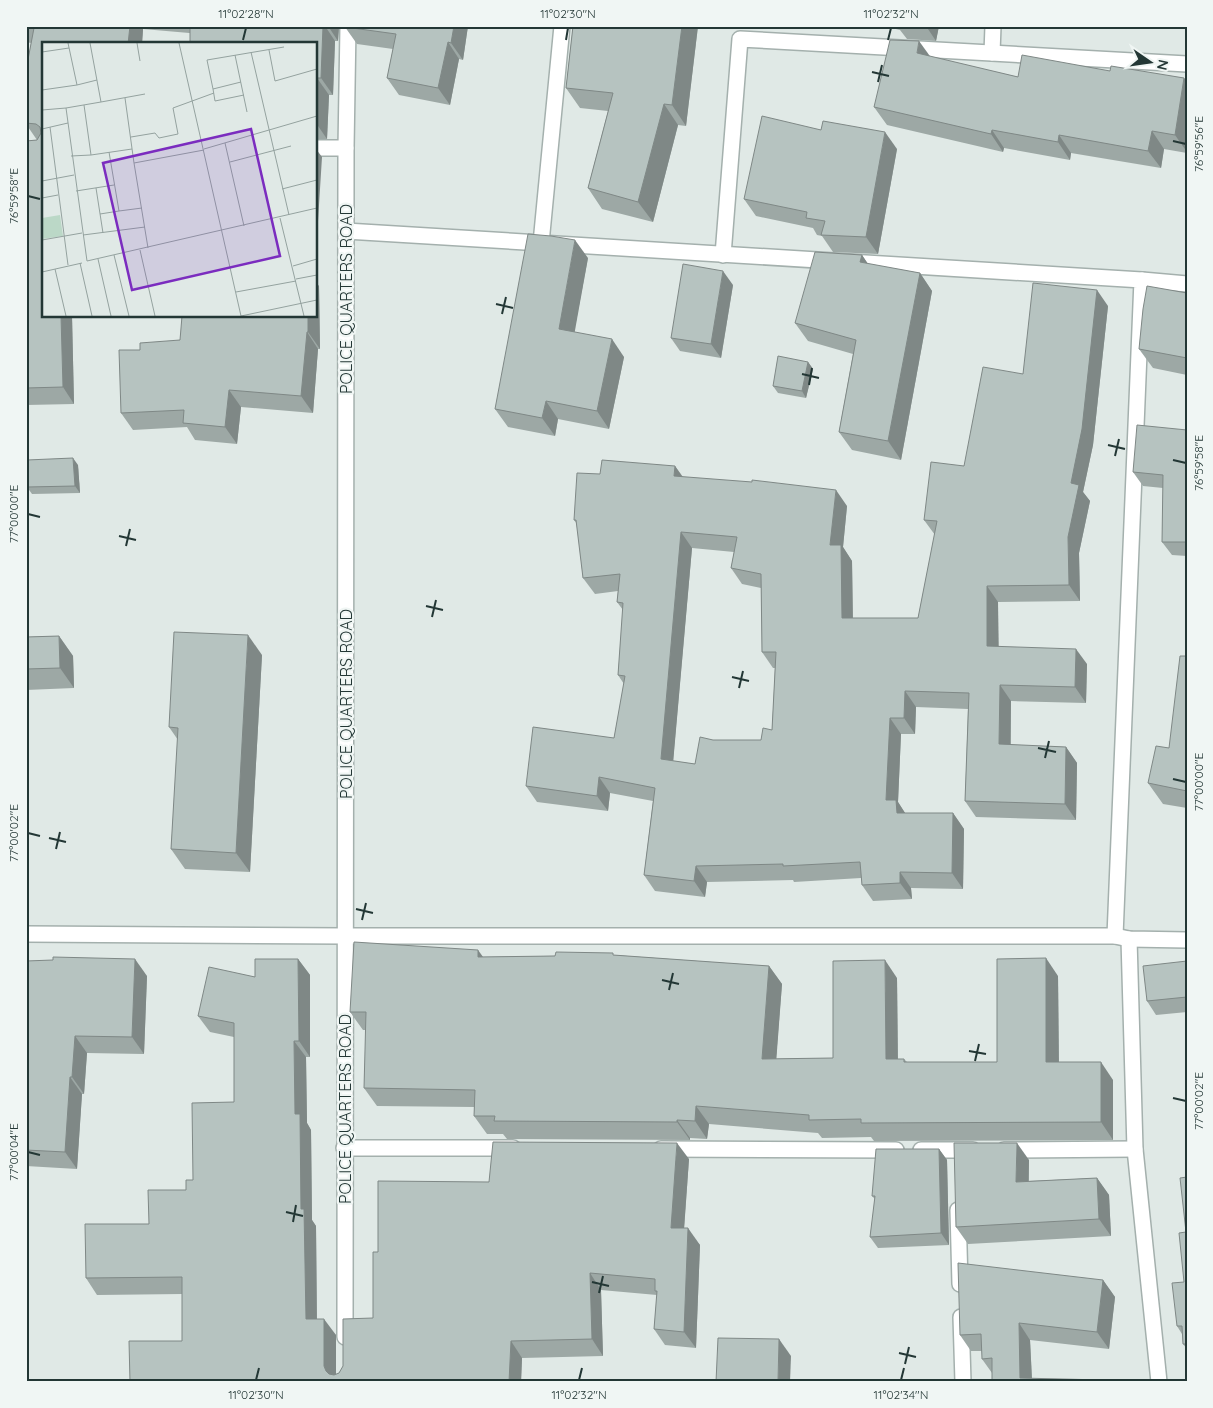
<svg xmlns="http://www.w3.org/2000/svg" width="1213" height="1408" font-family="Quicksand,sans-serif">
<rect width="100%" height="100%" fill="#e0e9e6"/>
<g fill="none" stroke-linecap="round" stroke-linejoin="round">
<g stroke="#a4b0ad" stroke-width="18">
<g id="minor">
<path d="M992,53L993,26"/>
<path d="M316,148H346"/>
<path d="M346,231L1142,280L1115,936"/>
<path d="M541,243L562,26"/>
<path d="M723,255L740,39L1187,64"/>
<path d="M1142,280L1187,284"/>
<path d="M26,934L345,936H1115L1129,939L1187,940"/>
<path d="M1129,939L1135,1149L1159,1382"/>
<path d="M344,1148H513"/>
<path d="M661,1149L896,1150"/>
<path d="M921,1150H973"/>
<path d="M1004,1150L1135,1149"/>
<path d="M958,1210L960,1284"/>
<path d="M961,1317L963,1382"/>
<path d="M345,1337L346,148L348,26"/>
</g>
</g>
<use href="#minor" stroke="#fff" stroke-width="15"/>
</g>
<g fill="#9da8a5" fill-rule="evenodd">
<path d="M26,26H339L338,41H335L333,95H329L327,139H316V44L143,29L142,44H44V316H72L74,404L26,405V141L37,140L26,124V70L31,43L26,42Z"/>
<path d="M468,26L463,60L459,59L450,105L399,95L387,78L393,49L357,44L345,27Z"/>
<path d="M573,26H698L686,126L678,125L653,222L602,209L588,188L608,111L580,108L566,88Z"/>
<path d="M883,26H939L936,41L907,39L900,30Z"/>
<path d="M930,57L1018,77L1110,71L1184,78L1187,82V153L1164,149L1161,168L1071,153L1070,160L1004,148L1003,152L887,125L874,107Z"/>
<path d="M897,149L878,254L833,252L822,236L817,235L813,228L756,216L744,199Z"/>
<path d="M862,255L868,264L920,273L932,291L901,460L852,450L839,432L853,354L808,341L795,323Z"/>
<path d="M588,258L574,332L624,357L609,429L558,419L555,436L508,427L495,409Z"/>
<path d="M733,285L721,358L680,351L671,338Z"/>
<path d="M319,286L320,349H318L313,413L241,407L237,444L195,440L187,427L133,430L121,413L140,350L180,340Z"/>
<path d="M1187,293V375L1153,368L1139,349Z"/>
<path d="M1108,306L1093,445L1083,492L1090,501L1079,553L1080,601L998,602V646L1087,664L1086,703L1011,701V745L1066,747L1077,763L1076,820L976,817L965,801L968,709L916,707L915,734H901L898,802L905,813H953L964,829L963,889L911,888L912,899L873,901L862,885L861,878L794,882L793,880L707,882L705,897L655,891L644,875L653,801L610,793L608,811L537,802L526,786L614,738L624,684L618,675L623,610L617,602L618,591L595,594L583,578L577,524L574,520L600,474L675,466L683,477L847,506L843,547L852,561L853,618H918L935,535L924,520L964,466L1023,374ZM692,548L734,552L731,568L742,584L761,588L762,652L773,668H775L772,730L761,740H713L695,764L673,761Z"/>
<path d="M808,362L813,369L806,398L778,393L773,386Z"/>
<path d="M1187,430V556L1172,555L1162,542L1163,488L1143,486L1133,472Z"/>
<path d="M78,465L80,493L32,494L27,487Z"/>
<path d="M59,636L73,656L74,688L26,690V637Z"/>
<path d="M262,655L250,872L185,869L171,849L178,740L169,727Z"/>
<path d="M1187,656V808L1163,804L1148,783L1169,748Z"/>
<path d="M614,955L769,966L782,984L776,1059L833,1058L897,978L898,1059H904L907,1062H997L1058,976L1059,1062L1113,1080V1140L874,1141L871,1137L822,1138L818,1133L709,1124L707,1139L690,1138V1140L507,1139L503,1134H487L474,1116V1107L377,1106L364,1088L366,1030H363L350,1012L483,957Z"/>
<path d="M298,959L310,975V1057H306L307,1123L311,1130L312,1220L316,1226L317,1319L336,1335V1374L339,1373L373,1318L378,1252L489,1182L689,1159L684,1228L700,1245L696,1348L665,1345L654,1329L657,1295L601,1290L603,1356L522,1358L521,1382H130L182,1341V1294L97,1295L86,1278L149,1224L186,1190L193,1180L234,1102V1037L210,1032L198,1016L255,977Z"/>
<path d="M26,961L147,976L144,1054L87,1053L84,1094H82L77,1169L26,1166Z"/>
<path d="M1187,961V1012L1156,1015L1147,1001Z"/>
<path d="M939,1149L947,1160L949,1245L878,1248L870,1237L875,1199L872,1196Z"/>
<path d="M1029,1160V1181L1097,1178L1109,1195L1111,1236L968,1244L956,1227Z"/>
<path d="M1187,1177V1349L1183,1344L1182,1334L1177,1326L1184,1282Z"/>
<path d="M1103,1280L1115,1297L1109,1349L1030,1340L1032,1378L992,1382V1373L982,1359V1351H971L960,1335Z"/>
</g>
<g fill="#7f8886">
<path d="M130,26H142L143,29L142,44H128Z"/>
<path d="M323,26H325L335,41L333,95L321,78Z"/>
<path d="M328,26H339L338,41Z"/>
<path d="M454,26H468L463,60L451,43Z"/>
<path d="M682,26H698L686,126L672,105Z"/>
<path d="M926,26H939L936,41Z"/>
<path d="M919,41L932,59L917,53Z"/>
<path d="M448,42L459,59L450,105L438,88Z"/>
<path d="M317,78L329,95L327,139L316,123Z"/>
<path d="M1184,78L1187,82V152L1175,135Z"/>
<path d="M664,104L678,125L653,222L638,202Z"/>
<path d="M992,130L1004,148L1003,152L991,134Z"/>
<path d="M1152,131L1164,149L1161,168L1148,151Z"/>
<path d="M885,132L897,149L878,254L866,237Z"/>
<path d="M1059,135L1071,153L1070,160L1058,142Z"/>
<path d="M316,149L322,157L316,253Z"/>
<path d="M575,240L588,258L572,347L559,329Z"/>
<path d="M862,255L874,273L860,262Z"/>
<path d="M723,271L733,285L721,358L711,344Z"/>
<path d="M920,273L932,291L901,460L888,441Z"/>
<path d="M316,282L319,286L320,349L308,332V316H316Z"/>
<path d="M1097,290L1108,306L1093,445L1083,492L1090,501L1079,553L1080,601L1069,585L1068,537L1071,483Z"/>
<path d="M61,316H72L74,404L63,387Z"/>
<path d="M307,332L318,349L313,413L301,396Z"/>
<path d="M612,339L624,357L609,429L597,411Z"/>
<path d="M808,362L813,369L806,398L802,391Z"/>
<path d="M229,390L241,407L237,444L225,427Z"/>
<path d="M546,401L558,419L555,436L542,418Z"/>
<path d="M73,458L78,465L80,493L75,486Z"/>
<path d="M675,466L686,482L674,476Z"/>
<path d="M836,490L847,506L843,547L852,561L853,634L842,618L830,545Z"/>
<path d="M681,532L692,548L672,775L661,759Z"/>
<path d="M987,586L998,602L999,662L987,646Z"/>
<path d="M248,635L262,655L250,872L236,853Z"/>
<path d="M59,636L73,656L74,688L60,668Z"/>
<path d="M1076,649L1087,664L1086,703L1075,687Z"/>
<path d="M1000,685L1011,701L1010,760L999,744Z"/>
<path d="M905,691L916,707L915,734L904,718Z"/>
<path d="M890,718L901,734L898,802L907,816L908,829L886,800Z"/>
<path d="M1066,747L1077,763L1076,820L1065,804Z"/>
<path d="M599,777L610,793L608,811L597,796Z"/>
<path d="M953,813L964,829L963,889L952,873Z"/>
<path d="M696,866L707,882L705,897L694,881Z"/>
<path d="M900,872L911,888L912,899L900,883Z"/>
<path d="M478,950L491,968L478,957Z"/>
<path d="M1046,958L1058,976L1059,1080L1046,1062Z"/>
<path d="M135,959L147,976L144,1054L132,1037Z"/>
<path d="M298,959L310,975V1057L299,1041Z"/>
<path d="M885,960L897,978L898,1077L886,1059Z"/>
<path d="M769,966L782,984L775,1077L762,1059Z"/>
<path d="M75,1036L87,1053L84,1094L72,1077Z"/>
<path d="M294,1041L306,1057L307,1123L311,1130L312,1220L316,1226L317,1335L306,1319L295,1114Z"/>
<path d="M1101,1062L1113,1080V1140L1101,1122Z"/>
<path d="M70,1077L82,1094L77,1169L65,1152Z"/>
<path d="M696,1106L709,1124L707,1139L695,1121Z"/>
<path d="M677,1120L690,1138V1140L677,1122Z"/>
<path d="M677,1143L689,1159L683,1244L671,1228Z"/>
<path d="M1017,1143L1029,1160L1028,1199L1016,1182Z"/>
<path d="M939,1149L947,1160L949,1245L941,1233Z"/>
<path d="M1097,1178L1109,1195L1111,1236L1099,1219Z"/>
<path d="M688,1228L700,1245L696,1348L684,1332Z"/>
<path d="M590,1273L601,1290L603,1356L592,1339Z"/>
<path d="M1103,1280L1115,1297L1109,1349L1097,1332Z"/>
<path d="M324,1319L336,1335V1380L326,1371L324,1366Z"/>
<path d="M1019,1323L1030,1340L1032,1382L1020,1378Z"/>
<path d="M779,1339L791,1356L790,1382H778Z"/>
<path d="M511,1341L522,1358L521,1382H509Z"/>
</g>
<g fill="#b6c3c0" stroke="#7f8886" fill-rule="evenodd">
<path d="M26,26H130L128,44H44V316H61L63,387L26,388V141L37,140L41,133L40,127L36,124L26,123V70L34,28Z"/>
<path d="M190,26H323L321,78H317L316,96V44H190Z"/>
<path d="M345,26H454L451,43L448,42L438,88L387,78L396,34L345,27Z"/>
<path d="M573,26H682L672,105L664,104L638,202L588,188L613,93L566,88Z"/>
<path d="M890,40L919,41L917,53L1018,77L1022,55L1110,71L1111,66L1184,78L1175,135L1152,131L1148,151L1059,135L1058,142L992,130L991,134L874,107Z"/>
<path d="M762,116L821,130L823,121L885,132L866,237L821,235L825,221L806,218L807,212L744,199Z"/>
<path d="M528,234L551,236L575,240L559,329L612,339L597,411L546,401L542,418L495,409Z"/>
<path d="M815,252L862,255L860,262L920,273L888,441L839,432L856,340L795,323Z"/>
<path d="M683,264L723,271L711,344L671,338Z"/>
<path d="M1033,283L1097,290L1082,429L1071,483L1079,485L1068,537L1069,585L987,586V646L1076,649L1075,687L1000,685L999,744L1066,747L1065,804L965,801L969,693L905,691L904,718H890L886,800H896L897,813H953L952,873L900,872V883L862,885L860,862L783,866V864L696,866L694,881L644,875L655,788L599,777L597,796L526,786L533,727L614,738L625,676L618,675L623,603L617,602L620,574L583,578L576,520H574L577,473L600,474L602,460L675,466L674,476L752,482V480L836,490L830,545H841L842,618H918L937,521L924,520L931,462L964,466L983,367L1023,374ZM681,532L737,537L731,568L761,574L762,652H776L772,730L763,728L761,740H713L700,737L695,764L661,759Z"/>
<path d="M1147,286L1187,293V358L1139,349L1143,309Z"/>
<path d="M182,316H308V332H307L301,396L229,390L225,427L183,423L184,410L121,413L119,350H140V343L180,340Z"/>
<path d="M778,356L808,362L802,391L773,386Z"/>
<path d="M1137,425L1187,430V542H1162L1163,475L1133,472Z"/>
<path d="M73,458L75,486L27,487V460Z"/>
<path d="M174,632L248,635L236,853L171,849L178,728L169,727Z"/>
<path d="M59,636L60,668L26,669V637Z"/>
<path d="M1180,656H1187V791L1148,783L1156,746L1169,748Z"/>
<path d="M354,942L478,950V957L555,956L556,952L613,953V955L769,966L762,1059L833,1058V961L885,960L886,1059H904V1062H997V959L1046,958V1062H1101V1122L861,1123V1119L809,1120V1115L696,1106L695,1121L677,1120V1122L494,1121L495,1116H474L475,1090L364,1088L366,1012H350Z"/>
<path d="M53,957L135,959L132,1037L75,1036L72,1077H70L65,1152L26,1150V961L53,960Z"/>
<path d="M255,959H298L299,1041H294L295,1114H300L301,1209H304L306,1319H324V1366L326,1371L329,1374L334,1375L339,1373L343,1366V1319L373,1318V1252H378V1181L489,1182L493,1142L677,1143L671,1228H688L684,1332L654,1329L657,1291H655V1279L590,1273L592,1339L511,1341L509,1382H384L385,1380H315V1382H130L129,1341H182V1277L86,1278L85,1224H149L148,1190H186V1180H193L192,1103L234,1102V1023L198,1016L209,967L255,977Z"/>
<path d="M1187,961V997L1147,1001L1143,966Z"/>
<path d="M954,1143H1017L1016,1182L1097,1178L1099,1219L956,1227Z"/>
<path d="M876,1149H939L941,1233L870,1237L875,1196H872Z"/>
<path d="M1187,1177V1344H1183L1182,1326H1177L1172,1283L1184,1282L1179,1233L1186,1232L1180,1178Z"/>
<path d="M958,1263L1103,1280L1097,1332L1019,1323L1020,1378L1103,1380V1382H992V1358L982,1359L981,1334L960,1335Z"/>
<path d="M718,1338L779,1339L778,1382H716Z"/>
</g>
<path fill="none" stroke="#233735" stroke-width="2" d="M243,40L246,28M566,40L568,28M888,40L891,28M872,72L889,76M878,82L882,65M1173,141L1186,144M28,196L40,199M496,304L513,308M502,314L506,297M802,374L819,378M809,385L812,368M1108,445L1125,449M1115,456L1119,439M1173,460L1186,463M28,514L40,517M119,536L136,540M126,546L130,529M426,606L443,610M432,617L436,600M732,677L749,681M739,688L743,671M1038,748L1056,752M1045,758L1049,741M1173,779L1186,782M28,833L40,836M49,838L66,842M56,849L60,832M356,909L373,913M362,920L366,903M662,980L679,984M669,990L673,973M969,1051L986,1054M975,1061L979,1044M1173,1098L1186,1101M28,1152L40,1155M286,1212L303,1216M293,1222L296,1205M592,1282L609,1286M599,1293L603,1276M899,1353L916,1357M905,1364L909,1347M256,1380L259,1368M579,1380L582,1368M901,1380L904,1368"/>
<g text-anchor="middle" stroke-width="4.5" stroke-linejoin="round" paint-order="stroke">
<g font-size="16" fill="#233735" stroke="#f0f6f4">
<text transform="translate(346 299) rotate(-90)" y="6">POLICE QUARTERS ROAD</text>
<text transform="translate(346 704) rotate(-90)" y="6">POLICE QUARTERS ROAD</text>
<text transform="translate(345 1109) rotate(-90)" y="6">POLICE QUARTERS ROAD</text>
</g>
</g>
<g transform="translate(42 42)">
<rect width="275" height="275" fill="#e0e9e6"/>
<path d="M18,173L21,194L0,197V176Z" fill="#bbd8c7"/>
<path fill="none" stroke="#94a29f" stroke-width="1" d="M95,1L98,19M137,1L199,274L275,258M227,8L233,39L275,27M0,10L27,6M209,10L247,173M193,13L205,70M199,40L171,47L173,59L202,53M35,43L55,38M171,47L165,18L242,5M0,48L35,43L26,1M83,56L92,121M59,60L103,52M42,63L49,113L90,107M24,66L59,60L48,1M0,68L24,66L45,219L275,166M8,85L26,223M0,87L26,81M89,95L113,91L117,96L136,92L131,66L172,51M183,101L202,184M162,107L275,74M67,110L77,169L100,166M29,114L49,113M188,120L249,104M0,139L32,133M54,146L61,191M240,147L275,138M34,149L72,143M0,156L16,153M58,172L77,169M238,176L262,274M41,193L103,185M0,198L40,191M106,206L92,121L162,108M98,208L113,274M72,213L87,274M56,217L69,274M38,221L50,274M251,224L275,217M13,227L24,274M0,230L40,221M254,237L275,233M194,250L254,239"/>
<path fill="#7b2cbf" fill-opacity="0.15" stroke="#7b2cbf" stroke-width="2.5" d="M209,87L238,214L90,248L61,121Z"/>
<rect width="275" height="275" fill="none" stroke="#233735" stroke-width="2.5"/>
</g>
<rect width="1213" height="1408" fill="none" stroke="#f0f6f4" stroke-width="55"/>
<g transform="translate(1150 62) rotate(103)" stroke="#f0f6f4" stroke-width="4" paint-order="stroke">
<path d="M0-4L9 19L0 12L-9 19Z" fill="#233735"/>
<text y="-8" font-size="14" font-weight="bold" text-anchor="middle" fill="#233735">N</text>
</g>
<rect x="28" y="28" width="1158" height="1352" fill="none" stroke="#233735" stroke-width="2"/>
<g font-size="12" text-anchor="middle" fill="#233735">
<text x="246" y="18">11°02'28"N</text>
<text x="568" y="18">11°02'30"N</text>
<text x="891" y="18">11°02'32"N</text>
<text transform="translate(1199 144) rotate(-90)" y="4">76°59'56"E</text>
<text transform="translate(14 196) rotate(-90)" y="4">76°59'58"E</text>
<text transform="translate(1199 463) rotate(-90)" y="4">76°59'58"E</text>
<text transform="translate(14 514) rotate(-90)" y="4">77°00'00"E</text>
<text transform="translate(1199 782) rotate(-90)" y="4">77°00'00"E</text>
<text transform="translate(14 833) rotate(-90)" y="4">77°00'02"E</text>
<text transform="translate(1199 1101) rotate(-90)" y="4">77°00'02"E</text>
<text transform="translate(14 1152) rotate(-90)" y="4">77°00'04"E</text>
<text x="256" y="1399">11°02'30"N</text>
<text x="579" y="1399">11°02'32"N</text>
<text x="901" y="1399">11°02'34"N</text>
</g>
</svg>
